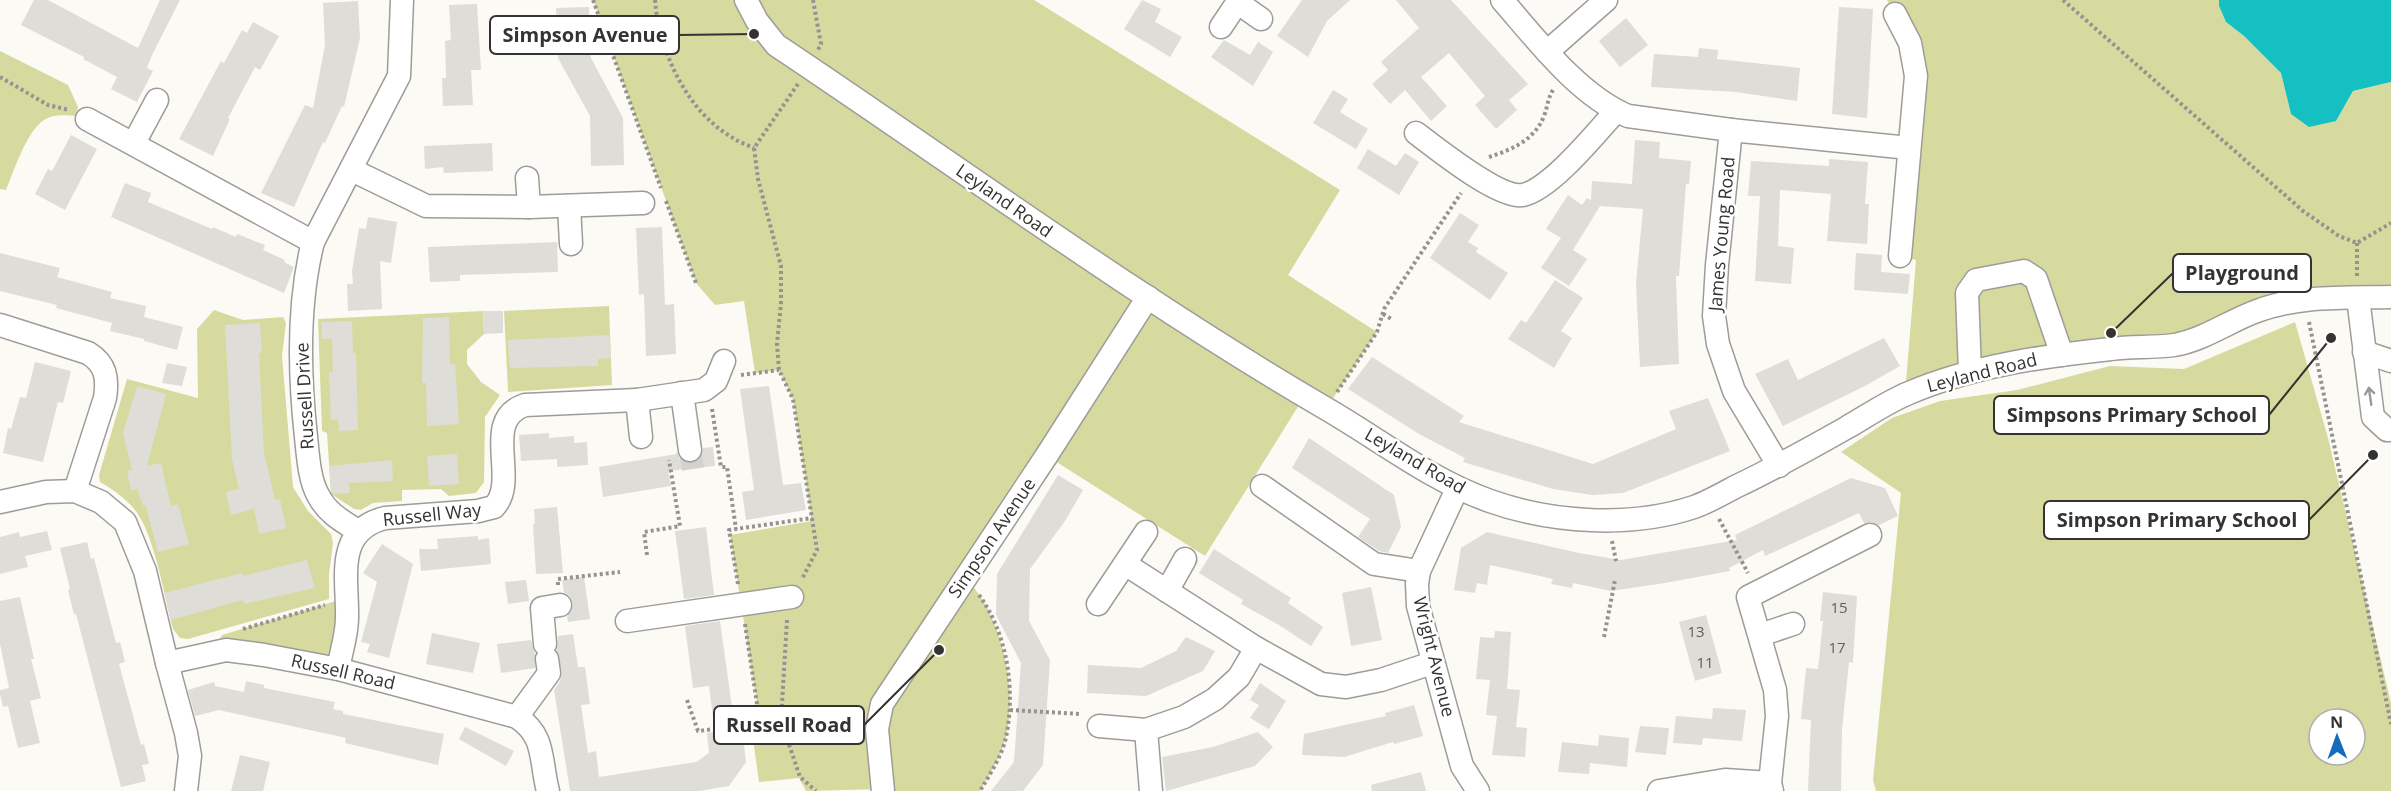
<svg xmlns="http://www.w3.org/2000/svg" width="2391" height="791" font-family="'Open Sans',sans-serif">
<rect width="100%" height="100%" fill="#fcfaf5"/>
<g fill="#d7da9e" fill-rule="evenodd">
<path d="M593,0H1034L1340,190L1288,275L1377,332L1326,409L1304,397L1205,556L1047,456L966,577C973,587 982,597 987,607C1006,646 1016,695 1006,737C1001,756 990,774 980,791H883L882,789L806,791L799,778L759,782L751,725L760,723L730,535L812,521L793,399L779,370L755,373L744,301L715,305L696,283Z"/>
<path d="M1887,0H2219V6L2226,22L2244,36L2281,73L2291,114L2336,121L2353,91L2391,82V297L2326,299L2197,339L2117,348L1905,394L1916,260L1900,256L1910,43Z"/>
<path d="M0,51L68,85L78,107L76,116C65,115 53,114 44,120C26,132 14,171 6,190L0,189Z"/>
<path d="M609,306L612,385L508,392L504,311Z"/>
<path d="M214,310L243,320L283,317L286,323L282,356L293,487L308,511L331,534L333,543L329,574V599L188,639L180,638L173,629C165,598 155,541 139,516C131,502 114,490 100,482L99,475L127,379L198,398L197,329Z"/>
<path d="M483,311L484,334L467,350V364L481,382L500,395L485,417L484,482L476,493L449,496L441,489L402,490V501L373,503L361,510L354,509L331,494L327,433L322,431L318,319Z"/>
<path d="M2295,322L2328,438L2391,703V791H1876L1873,780L1901,493L1841,452L1892,418L1940,401L2017,390L2110,366L2184,369ZM2319,719H2355V755H2319Z"/>
<path d="M346,598L338,669L214,652L222,635Z"/>
</g>
<path fill="#14c0c1" d="M2219,0H2391V82L2353,91L2336,121L2309,127L2291,114L2281,73L2244,36L2226,22L2219,6Z"/>
<g fill="#dfddd8">
<path d="M34,0H48L138,48L160,0H180L152,55L147,68L153,71L137,102L111,89L117,77L83,59L84,57L21,25Z"/>
<path d="M1142,0L1161,9L1155,22L1182,37L1170,57L1124,29Z"/>
<path d="M1302,0H1350L1327,21L1308,57L1277,36Z"/>
<path d="M1396,0H1451L1528,84L1509,100L1517,110L1496,129L1475,105L1485,96L1449,53L1421,77L1447,106L1431,121L1405,90L1390,104L1372,84L1388,70L1381,62L1419,28Z"/>
<path d="M358,1L360,38L344,107L342,106L325,143L323,142L294,207L261,193L305,105L313,108L325,45L323,3Z"/>
<path d="M477,4L481,70H471L473,105L443,106L442,78H446L445,41L451,40L449,5Z"/>
<path d="M589,7L591,58L623,118L624,165L591,166L590,116L558,58L556,8Z"/>
<path d="M1839,7L1873,9L1867,118L1832,114Z"/>
<path d="M1626,18L1648,45L1620,67L1599,41Z"/>
<path d="M253,22L279,36L260,70L255,67L228,118L230,119L213,156L179,139L221,61L224,63L242,30L247,33Z"/>
<path d="M1224,40L1250,55L1258,42L1273,52L1253,86L1211,57Z"/>
<path d="M1699,48L1718,50L1717,59L1800,68L1797,101L1736,92L1651,87L1654,54L1698,57Z"/>
<path d="M1333,90L1348,99L1340,112L1368,129L1356,149L1313,123Z"/>
<path d="M71,135L97,149L65,210L35,194L48,169L52,171Z"/>
<path d="M1635,140L1660,142L1659,158L1691,161L1689,184H1686L1679,276H1676L1679,364L1640,367L1636,283L1643,209L1600,206L1573,250L1587,259L1569,286L1541,268L1561,238L1546,229L1568,195L1582,205L1587,198L1591,200L1592,181L1632,184Z"/>
<path d="M492,143L493,171L444,173L443,167L425,169L424,146Z"/>
<path d="M1368,149L1396,166L1405,153L1419,162L1399,195L1357,168Z"/>
<path d="M1829,159L1868,162L1865,204H1869L1867,244L1827,241L1831,194L1780,190L1778,246L1794,248L1791,284L1755,281L1760,196H1748L1751,161L1829,166Z"/>
<path d="M125,183L151,193L148,202L212,229L213,227L236,237L237,234L265,245L263,250L285,260L284,262L294,267L284,293L111,217Z"/>
<path d="M1460,213L1479,225L1468,242L1478,248L1476,252L1508,273L1490,300L1430,258Z"/>
<path d="M368,217L397,222L391,263L380,261L382,309L348,311L347,284H353L352,271L359,228L366,229Z"/>
<path d="M662,227L665,305L674,304L676,354L646,356L644,294L639,295L636,228Z"/>
<path d="M557,242L558,272L460,275V281L430,282L428,247Z"/>
<path d="M0,253L60,268L57,277L112,292L110,298L146,306L144,317L183,327L177,350L144,341V339L110,331L112,323L56,308L57,305L0,291Z"/>
<path d="M1856,253L1882,255L1881,272L1910,274L1908,294L1854,290Z"/>
<path d="M1555,280L1583,298L1561,331L1572,338L1554,368L1508,339L1521,320L1526,323Z"/>
<path d="M483,311H503V333L484,334Z"/>
<path d="M449,317L450,364H455L459,424L427,426L426,383H422L423,318Z"/>
<path d="M352,321L353,353H356L358,430L339,431L338,419L331,420L329,372H333L332,339H322L321,322Z"/>
<path d="M260,323L262,353H259L264,453L275,500L280,499L286,528L259,534L254,509L231,515L226,492L239,489L232,459L225,325Z"/>
<path d="M609,335L611,358L598,359V366L510,368L508,340Z"/>
<path d="M1884,338L1900,366L1865,386L1783,426L1755,374L1788,359L1798,380Z"/>
<path d="M1372,357L1464,416L1459,422L1593,464L1676,429L1669,411L1708,398L1730,451L1623,493L1592,495L1553,489L1463,462L1465,458L1419,434L1348,389Z"/>
<path d="M35,362L71,371L63,403L58,402L43,462L3,453L8,428L11,429L20,397L26,398Z"/>
<path d="M167,363L187,367L182,386L162,383Z"/>
<path d="M137,386L166,394L147,466L161,463L171,506L178,504L189,544L158,552L146,506H143L137,489L131,490L127,471L132,470L123,433Z"/>
<path d="M769,386L783,485L801,483L806,510L746,520L742,492L754,490L740,389Z"/>
<path d="M549,433V438L574,436V443L587,442L588,465L557,467V459L521,461L519,435Z"/>
<path d="M1309,438L1394,495L1401,527L1388,553L1379,551L1358,537L1370,519L1292,468Z"/>
<path d="M713,447L715,466L668,471L671,486L603,497L599,467L676,454L677,451L680,459L686,463H692L702,456L703,448Z"/>
<path d="M457,454L459,484L429,486L427,456Z"/>
<path d="M392,460L393,481L349,483L350,493L333,494L331,491L329,466Z"/>
<path d="M1058,475L1083,490L1065,521L1030,569L1029,621L1050,660L1043,765L1023,791H991L1014,762L1021,663L996,615L997,574Z"/>
<path d="M1851,478L1885,488L1898,516L1879,525L1871,522L1864,523L1859,513L1765,556L1763,550L1729,568L1730,571L1665,583L1611,591L1573,583L1572,588L1551,584L1553,579L1490,565L1487,585L1477,583L1475,593L1454,590L1461,548L1487,532L1579,553L1621,560L1737,540L1735,535Z"/>
<path d="M557,507L563,573L536,574L533,524H535L534,509Z"/>
<path d="M706,527L714,595L684,599L675,531Z"/>
<path d="M47,531L52,550L25,556L28,567L0,574V537L19,532L20,537Z"/>
<path d="M478,536V540L489,538L491,564L421,571L419,549H438L437,539Z"/>
<path d="M87,542L91,559L94,558L116,643L120,642L125,662L119,664L141,745L144,744L149,764L142,765L146,781L121,787L76,614L74,615L68,590L70,589L60,548Z"/>
<path d="M382,544L413,564L389,658L367,652L370,644L361,642L377,582L363,573Z"/>
<path d="M1214,549L1291,598L1288,603L1323,627L1311,646L1279,625L1241,604L1243,600L1199,573Z"/>
<path d="M307,560L315,588L244,604L243,600L171,620L164,593L242,573L243,576Z"/>
<path d="M584,577L590,619L568,622L567,616L572,610L573,603L570,596L564,592L562,580Z"/>
<path d="M526,580L529,601L508,604L505,582Z"/>
<path d="M1371,587L1382,640L1351,646L1342,593Z"/>
<path d="M1823,592L1857,596L1853,663L1849,662L1842,729L1841,791H1808L1811,720L1801,719L1806,668L1818,669L1823,621H1820Z"/>
<path d="M20,597L34,659H31L41,698L30,701L40,743L18,748L8,706L3,707L0,694V690L9,688L0,644V601Z"/>
<path d="M1706,615L1722,673L1695,681L1679,622Z"/>
<path d="M720,621L735,729H742L746,762L729,786L699,791H570L554,690L560,681L562,672L557,650L558,636L573,634L578,667H585L590,704L581,705L588,753L596,751L599,777L696,762L709,753L707,733L715,732L709,686L693,688L685,626Z"/>
<path d="M1495,631L1511,632L1507,689L1520,690L1516,727L1527,728L1525,757L1492,755L1497,716L1486,715L1490,680L1476,679L1480,637L1494,638Z"/>
<path d="M432,633L480,643L473,673L426,664Z"/>
<path d="M1186,637L1215,651L1203,671L1146,696L1087,693L1088,665L1141,668L1176,651Z"/>
<path d="M531,640L535,653V668L501,673L497,644Z"/>
<path d="M246,681L264,685V688L335,702L333,709L343,711V714L444,734L438,765L345,743L346,738L219,710L195,716L188,690L214,682L215,686L244,692Z"/>
<path d="M1260,683L1286,701L1269,729L1250,718L1259,705L1250,700Z"/>
<path d="M1414,705L1423,736L1394,744L1393,742L1344,757L1302,755L1304,734L1386,716L1385,713Z"/>
<path d="M1713,708L1746,710L1742,741L1703,738L1702,745L1673,743L1676,716L1712,719Z"/>
<path d="M1640,726L1669,728L1666,755L1635,752Z"/>
<path d="M465,727L514,751L506,766L459,739Z"/>
<path d="M1258,732L1273,747L1255,766L1166,791L1162,757L1213,747Z"/>
<path d="M1599,735L1629,738L1627,767L1590,763L1589,774L1558,772L1562,742L1598,746Z"/>
<path d="M240,755L270,762L263,791H231Z"/>
<path d="M1421,772L1426,791H1372L1371,785Z"/>
</g>
<g fill="none" stroke-linecap="round" stroke-linejoin="round">
<path stroke="#d4d2ce" stroke-width="22" stroke-dasharray="22 11" stroke-linecap="butt" d="M690,450L693,469"/>
<g stroke="#9e9c98" stroke-width="25">
<g id="minor">
<path d="M746,0L757,21L776,45C959,167 1135,297 1325,408C1379,439 1430,480 1490,501C1552,523 1631,528 1694,507C1708,502 1722,494 1735,487C1773,469 1809,449 1846,428C1867,416 1887,402 1909,393C1972,366 2044,356 2111,349C2132,346 2153,348 2174,345C2204,340 2229,321 2257,311C2300,295 2346,298 2391,297"/>
<path d="M1502,0C1536,39 1579,96 1628,116L1731,130"/>
<path d="M1237,2L1261,19"/>
<path d="M1895,14L1910,43L1916,76L1900,256"/>
<path d="M1221,27L1239,0"/>
<path d="M1547,52L1606,0"/>
<path d="M87,119L313,242"/>
<path d="M1416,133C1436,148 1499,199 1523,195C1551,189 1597,132 1616,111"/>
<path d="M134,143L157,100"/>
<path d="M352,170L426,206L529,207L643,203"/>
<path d="M527,178L529,207"/>
<path d="M569,206L571,244"/>
<path d="M2358,298L2373,417L2387,430H2391"/>
<path d="M0,325L88,353C106,364 108,378 105,398L75,491"/>
<path d="M2364,352L2391,361"/>
<path d="M1970,372L1967,293L1976,280L2024,271L2036,279L2062,355"/>
<path d="M682,393L690,450"/>
<path d="M637,400L641,437"/>
<path d="M1779,466L1734,391L1718,344L1714,316L1717,265L1731,130L1909,148"/>
<path d="M1262,486L1374,564L1419,571"/>
<path d="M1457,489L1419,571L1417,584L1418,606L1462,766L1478,791"/>
<path d="M0,502L46,492L75,491L101,502L125,522L145,571L167,663L226,650L264,655L338,669L517,717C546,736 540,761 548,791"/>
<path d="M358,531C342,521 327,513 318,495C309,479 308,455 306,437C299,373 297,305 313,242L399,76L402,0"/>
<path d="M1125,564L1256,648L1321,684L1346,687L1381,680L1432,663"/>
<path d="M1167,591L1185,559"/>
<path d="M1098,604L1146,532"/>
<path d="M627,621L792,597"/>
<path d="M1760,635L1793,624"/>
<path d="M545,644L542,608L560,605"/>
<path d="M167,663L186,733L190,756L186,791"/>
<path d="M338,669C341,652 347,635 347,618C348,578 334,531 385,518L478,511L494,507C520,480 480,420 525,405L637,400L704,390L716,381L724,361"/>
<path d="M517,717L549,673L547,659"/>
<path d="M1099,726L1146,730L1184,717L1215,699L1239,677L1256,648"/>
<path d="M1146,730L1151,791"/>
<path d="M883,791L877,729L882,704L1047,455L1148,297"/>
<path d="M1659,791L1725,780L1770,783"/>
<path d="M1772,791L1770,783L1777,716L1775,690L1748,597L1870,535"/>
</g>
</g>
<g stroke="#959390" stroke-width="4" stroke-dasharray="3 3" stroke-linecap="butt">
<path d="M593,0L661,188"/>
<path d="M655,0C659,51 687,112 733,138C739,142 747,145 754,148"/>
<path d="M813,0L821,44L818,50"/>
<path d="M2063,0L2303,211L2339,236L2357,243L2391,223"/>
<path d="M0,77L48,105L69,110"/>
<path d="M798,84L754,148L758,179L781,266V303L777,344L779,370L793,399L817,550L802,579"/>
<path d="M1489,157C1511,150 1535,140 1544,116C1548,106 1547,100 1553,90"/>
<path d="M666,201L696,283"/>
<path d="M2357,243V278"/>
<path d="M1383,314L1393,320"/>
<path d="M2309,322L2391,724"/>
<path d="M741,375L779,370"/>
<path d="M1337,392L1377,332L1384,309L1461,193"/>
<path d="M712,409L721,467H727L736,529"/>
<path d="M1719,519L1748,573"/>
<path d="M1612,541L1616,561"/>
<path d="M647,555L644,532L680,526L669,460"/>
<path d="M738,584L729,530L812,518"/>
<path d="M558,585V579L620,572"/>
<path d="M979,595C1007,633 1016,690 1006,737C1002,756 990,774 980,791"/>
<path d="M787,620L781,721L800,777L816,791"/>
<path d="M745,624L760,724"/>
<path d="M243,629L325,605"/>
<path d="M1604,637L1615,580"/>
<path d="M687,700L698,731L715,729"/>
<path d="M1010,710L1081,714"/>
<path d="M734,727L781,721"/>
</g>
<use href="#minor" stroke="#fff" stroke-width="22"/>
</g>
<defs><path id="oneway-shaft" d="M-6 0H5M1.5-3L5.5 0L1.5 3" fill="none" stroke-width="1.6" stroke-linecap="round" stroke-linejoin="round" transform="scale(1.5)"/></defs>
<use stroke="#9a9998" href="#oneway-shaft" transform="translate(2370 396) rotate(-98)"/>
<g text-anchor="middle" stroke-width="5" stroke-linejoin="round" paint-order="stroke">
<g font-size="15" fill="#5f5e5b">
<text x="1839" y="613">15</text>
<text x="1696" y="637">13</text>
<text x="1837" y="653">17</text>
<text x="1705" y="668">11</text>
</g>
<g font-size="18" fill="#343331" stroke="#fff">
<text transform="translate(1004 201) rotate(35)" y="6">Leyland Road</text>
<text transform="translate(1722 234) rotate(-85)" y="6">James Young Road</text>
<text transform="translate(1982 373) rotate(-14)" y="6">Leyland Road</text>
<text transform="translate(305 396) rotate(-93)" y="6">Russell Drive</text>
<text transform="translate(1415 461) rotate(30)" y="6">Leyland Road</text>
<text transform="translate(432 515) rotate(-6)" y="6">Russell Way</text>
<text transform="translate(992 538) rotate(-56)" y="6">Simpson Avenue</text>
<text transform="translate(1434 657) rotate(76)" y="6">Wright Avenue</text>
<text transform="translate(343 672) rotate(13)" y="6">Russell Road</text>
</g>
</g>
<path fill="none" stroke="#343331" stroke-width="2" d="M754 34L679 35M2111 333L2173 273M2331 338L2269 415M2373 455L2309 520M939 650L864 725"/>
<g fill="#343331" stroke="#fff" stroke-width="2">
<circle cx="754" cy="34" r="6"/>
<circle cx="2111" cy="333" r="6"/>
<circle cx="2331" cy="338" r="6"/>
<circle cx="2373" cy="455" r="6"/>
<circle cx="939" cy="650" r="6"/>
</g>
<g fill="#fff" stroke="#343331" stroke-width="2">
<rect x="490" y="16" width="189" height="38" rx="6"/>
<rect x="2173" y="254" width="138" height="38" rx="6"/>
<rect x="1994" y="396" width="275" height="38" rx="6"/>
<rect x="2044" y="501" width="265" height="38" rx="6"/>
<rect x="714" y="706" width="150" height="38" rx="6"/>
</g>
<g font-size="20" text-anchor="middle" font-weight="bold" fill="#343331">
<text x="585" y="42">Simpson Avenue</text>
<text x="2242" y="280">Playground</text>
<text x="2132" y="422">Simpsons Primary School</text>
<text x="2177" y="527">Simpson Primary School</text>
<text x="789" y="732">Russell Road</text>
</g>
<g transform="translate(2337 737) rotate(359)"><circle r="28" fill="#ffffff" stroke="#aeadad" stroke-width="1.5"/>
<path d="M0-4.5L10 22L0 15L-10 22Z" fill="#156cba"/>
<text y="-9" font-size="16" font-weight="bold" text-anchor="middle" fill="#343331">N</text>
</g>
</svg>
